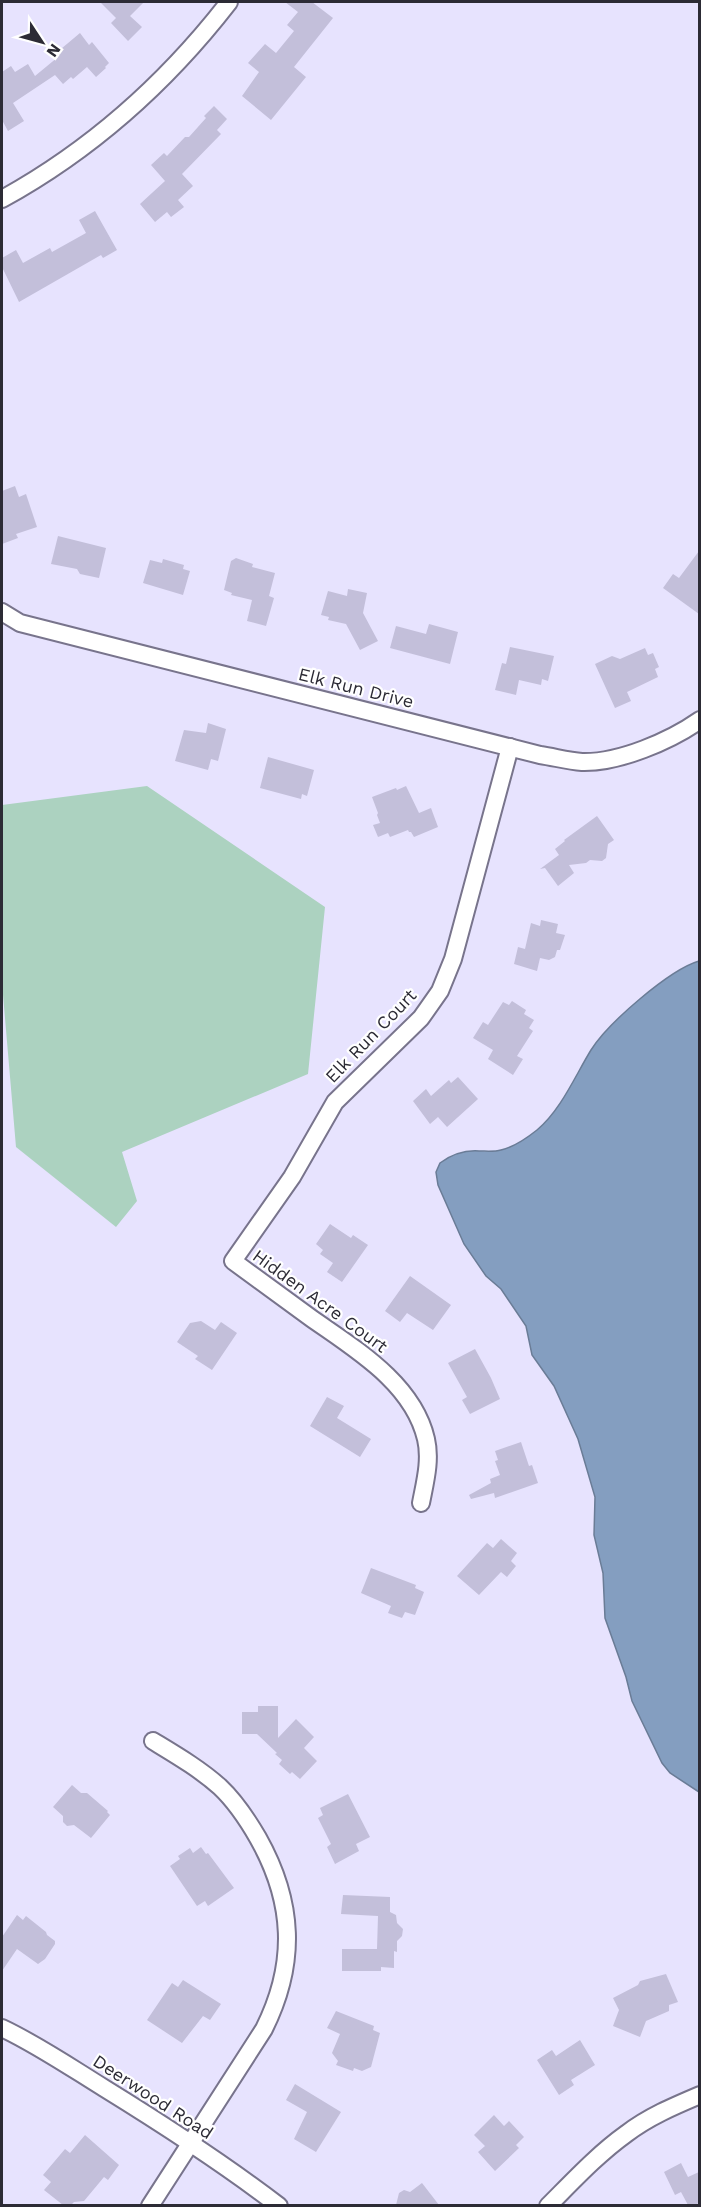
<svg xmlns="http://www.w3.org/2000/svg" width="701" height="2207" font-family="'Work Sans',sans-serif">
<rect width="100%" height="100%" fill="#e7e3fe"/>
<path fill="#acd2c0" d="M147,786L325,907L308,1074L122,1152L137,1201L116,1227L16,1147L2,983V805Z"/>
<path fill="#849ec0" stroke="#6a7c96" stroke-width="1.5" d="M699,961H700L699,1792L670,1773L662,1763L632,1701L626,1677L605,1618L603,1573L594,1535L595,1497L578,1439L554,1386L532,1355L526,1326L501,1289L486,1276L464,1244L438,1185L436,1172L440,1163C451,1155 465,1150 479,1151C486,1151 494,1152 501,1150C514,1147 527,1138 537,1130C561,1110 575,1076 591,1050C608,1023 669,970 699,961Z"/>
<g fill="#c3bfda">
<path d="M100,2H144L130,16L142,27L128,41L111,23L116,18Z"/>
<path d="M285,2H312L333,18L294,67L306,77L271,120L242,96L259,72L248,63L265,44L276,53L294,31L287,25L298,12Z"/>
<path d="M80,33L89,45L92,42L109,63L105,67L106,68L96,77L87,67L73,79L71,77L63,84L55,75L13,103L24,121L8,131L2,120V72L11,66L15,72L28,64L35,76L58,57L55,54Z"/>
<path d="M214,106L227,119L217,130L221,134L182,174L193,186L178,200L184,207L171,217L167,212L155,222L140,204L165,181L151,165L164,153L167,156L185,137H189L206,118L204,116Z"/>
<path d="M95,211L117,250L103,258L101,255L19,302L2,267V258L16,250L23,263L50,248L52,252L86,233L79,220Z"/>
<path d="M15,486L19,497L26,494L37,527L16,534L18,538L2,544V491Z"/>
<path d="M58,536L106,548L99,578L80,574L77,569L51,564Z"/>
<path d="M699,551V614L663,588L673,574L679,578Z"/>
<path d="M236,558L253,564L252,567L275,573L269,596L274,598L266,626L247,621L252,600L231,595L232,593L224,590L231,561Z"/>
<path d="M163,559L184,565L183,569L190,571L183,595L143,583L150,560L162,563Z"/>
<path d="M348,589L367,593L363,613L378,641L360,650L346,624L328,620L329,617L321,615L328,591L347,596Z"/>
<path d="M429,624L458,632L450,664L390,648L396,626L426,634Z"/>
<path d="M510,647L554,656L548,681L542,679L541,685L519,680L516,695L495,690L502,663L506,664Z"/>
<path d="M645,648L648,655L653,653L659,667L655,669L658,677L627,692L631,701L615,708L595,664L612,656L620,659Z"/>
<path d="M208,723L226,729L218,761L211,759L208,770L175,761L184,730L206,733Z"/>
<path d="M268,757L314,770L307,796L302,794L301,799L260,788Z"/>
<path d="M406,786L419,813L431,808L438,827L414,837L411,832H409L408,830L390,837L388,833L378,837L373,825L380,823L377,815L378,813L372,797L396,788L397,790Z"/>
<path d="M597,816L614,840L608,844L606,858L602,861L590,860L586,863L569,865L574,873L558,886L545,868L540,869L559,855L555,849L565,841L564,840Z"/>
<path d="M541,920L558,924L556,933L565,935L560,950H557L555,957L549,960L540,958L537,971L514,964L518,947L525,949L531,923L540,926Z"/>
<path d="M512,1001L526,1010L524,1014L534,1020L529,1028L533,1031L517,1056L523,1059L513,1075L488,1059L493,1050L473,1038L483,1022L488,1025L503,1002L509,1005Z"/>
<path d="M458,1077L478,1099L447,1127L438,1117L430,1124L413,1101L426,1089L431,1096L449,1080L451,1083Z"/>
<path d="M330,1224L351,1238L353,1235L368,1245L342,1282L327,1272L333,1263L320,1254L323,1250L316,1244Z"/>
<path d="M410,1276L451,1305L433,1330L407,1313L400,1322L385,1311Z"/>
<path d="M201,1321L215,1330L221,1322L237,1333L212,1370L195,1359L198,1356L177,1342L190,1323Z"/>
<path d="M475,1349L491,1378L500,1399L470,1414L462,1400L467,1397L448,1363Z"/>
<path d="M327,1397L344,1406L337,1418L371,1439L360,1457L310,1426Z"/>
<path d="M521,1442L529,1466L532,1465L538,1483L495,1498L494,1493L471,1499L469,1495L491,1483L490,1479L500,1475L495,1461L498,1460L495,1451Z"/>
<path d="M501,1539L517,1553L511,1561L516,1566L507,1577L501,1572L479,1595L457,1576L487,1543L493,1548Z"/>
<path d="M371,1568L416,1585L415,1588L424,1592L415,1615L405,1612L402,1618L388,1613L391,1606L361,1593Z"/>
<path d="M258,1706H278V1738L296,1719L314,1737L304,1748L317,1761L300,1779L292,1772L290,1774L279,1764L282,1760L275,1754L277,1753L257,1734H242V1712H258Z"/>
<path d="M72,1785L81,1793H87L108,1811L107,1812L110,1815L91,1838L74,1825L67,1826L63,1822V1816L53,1807Z"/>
<path d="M348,1794L370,1837L356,1844L359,1851L335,1864L327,1847L331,1844L318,1818L323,1815L320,1808Z"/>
<path d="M201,1847L206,1854L208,1853L234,1888L208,1906L205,1901L197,1906L170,1866L180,1859L178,1856L190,1848L193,1853Z"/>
<path d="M343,1895L390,1897V1912L396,1915L397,1923L403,1929L402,1936L397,1941V1952L394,1951V1968L381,1967V1971H342V1949H377L378,1916L341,1914Z"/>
<path d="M17,1915L23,1920L26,1916L46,1932L47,1935L55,1941V1944L45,1959L38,1964L17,1949L2,1971V1937Z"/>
<path d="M666,1974L678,2002L669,2005V2011L646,2021L640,2037L613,2026L619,2010L613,1998L638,1985L640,1981Z"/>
<path d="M183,1980L221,2004L210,2020L203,2016L182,2043L147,2020L172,1983L178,1987Z"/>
<path d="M336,2011L374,2026L373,2030L380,2033L371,2067L362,2071L354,2068L353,2071L336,2065L338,2061L332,2053L340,2034L327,2028Z"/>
<path d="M580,2040L595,2065L571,2080L574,2085L559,2095L537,2060L552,2050L556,2056Z"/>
<path d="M295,2084L341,2112L316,2152L294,2139L307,2112L286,2100Z"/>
<path d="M494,2115L504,2126L509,2121L524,2137L516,2145L519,2148L495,2171L478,2152L485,2146L474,2135Z"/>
<path d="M85,2135L119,2165L108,2180L104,2177L84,2201L74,2202L71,2205H63L44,2190L51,2182L43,2175L65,2149L70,2153Z"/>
<path d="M681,2163L688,2177L699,2172V2203L695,2205H688L681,2192L675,2195L664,2172Z"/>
<path d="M422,2183L439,2205H396L399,2193L404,2190L410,2192Z"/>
</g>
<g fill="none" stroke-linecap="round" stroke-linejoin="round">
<g stroke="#78748c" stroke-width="20">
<g id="minor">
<path d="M2,199C91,150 167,82 229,2"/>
<path d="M2,612L20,623L540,755C554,757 568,761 582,762C619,763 670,741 700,720"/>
<path d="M421,1503C425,1482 431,1460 426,1439C413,1383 355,1349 311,1318C285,1299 259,1280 233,1261L292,1177L335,1102L421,1018L440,991L453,959L510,747"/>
<path d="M2,2028C38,2045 70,2067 104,2088C164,2125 223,2163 279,2206"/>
<path d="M150,2206L264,2029C297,1963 294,1902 258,1838C247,1819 236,1802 220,1787C200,1769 176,1755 153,1741"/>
<path d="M548,2206C573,2181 598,2154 626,2134C648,2117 674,2106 700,2095"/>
</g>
</g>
<use href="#minor" stroke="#fff" stroke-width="16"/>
</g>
<g text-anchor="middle" stroke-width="4.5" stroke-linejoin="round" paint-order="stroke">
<g font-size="18" fill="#2c2b35" stroke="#fff">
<text transform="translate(356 688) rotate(14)" y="6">Elk Run Drive</text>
<text transform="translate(371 1036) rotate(-46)" y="6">Elk Run Court</text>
<text transform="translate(320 1301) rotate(36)" y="6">Hidden Acre Court</text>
<text transform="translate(153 2097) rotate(33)" y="6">Deerwood Road</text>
</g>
</g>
<rect width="701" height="2207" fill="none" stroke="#2c2b35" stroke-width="6"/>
<g transform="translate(42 42) rotate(126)" stroke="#ffffff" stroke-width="4.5" paint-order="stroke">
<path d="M0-4.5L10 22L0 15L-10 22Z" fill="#2c2b35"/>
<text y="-9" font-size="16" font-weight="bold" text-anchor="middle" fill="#2c2b35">N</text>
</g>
</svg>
